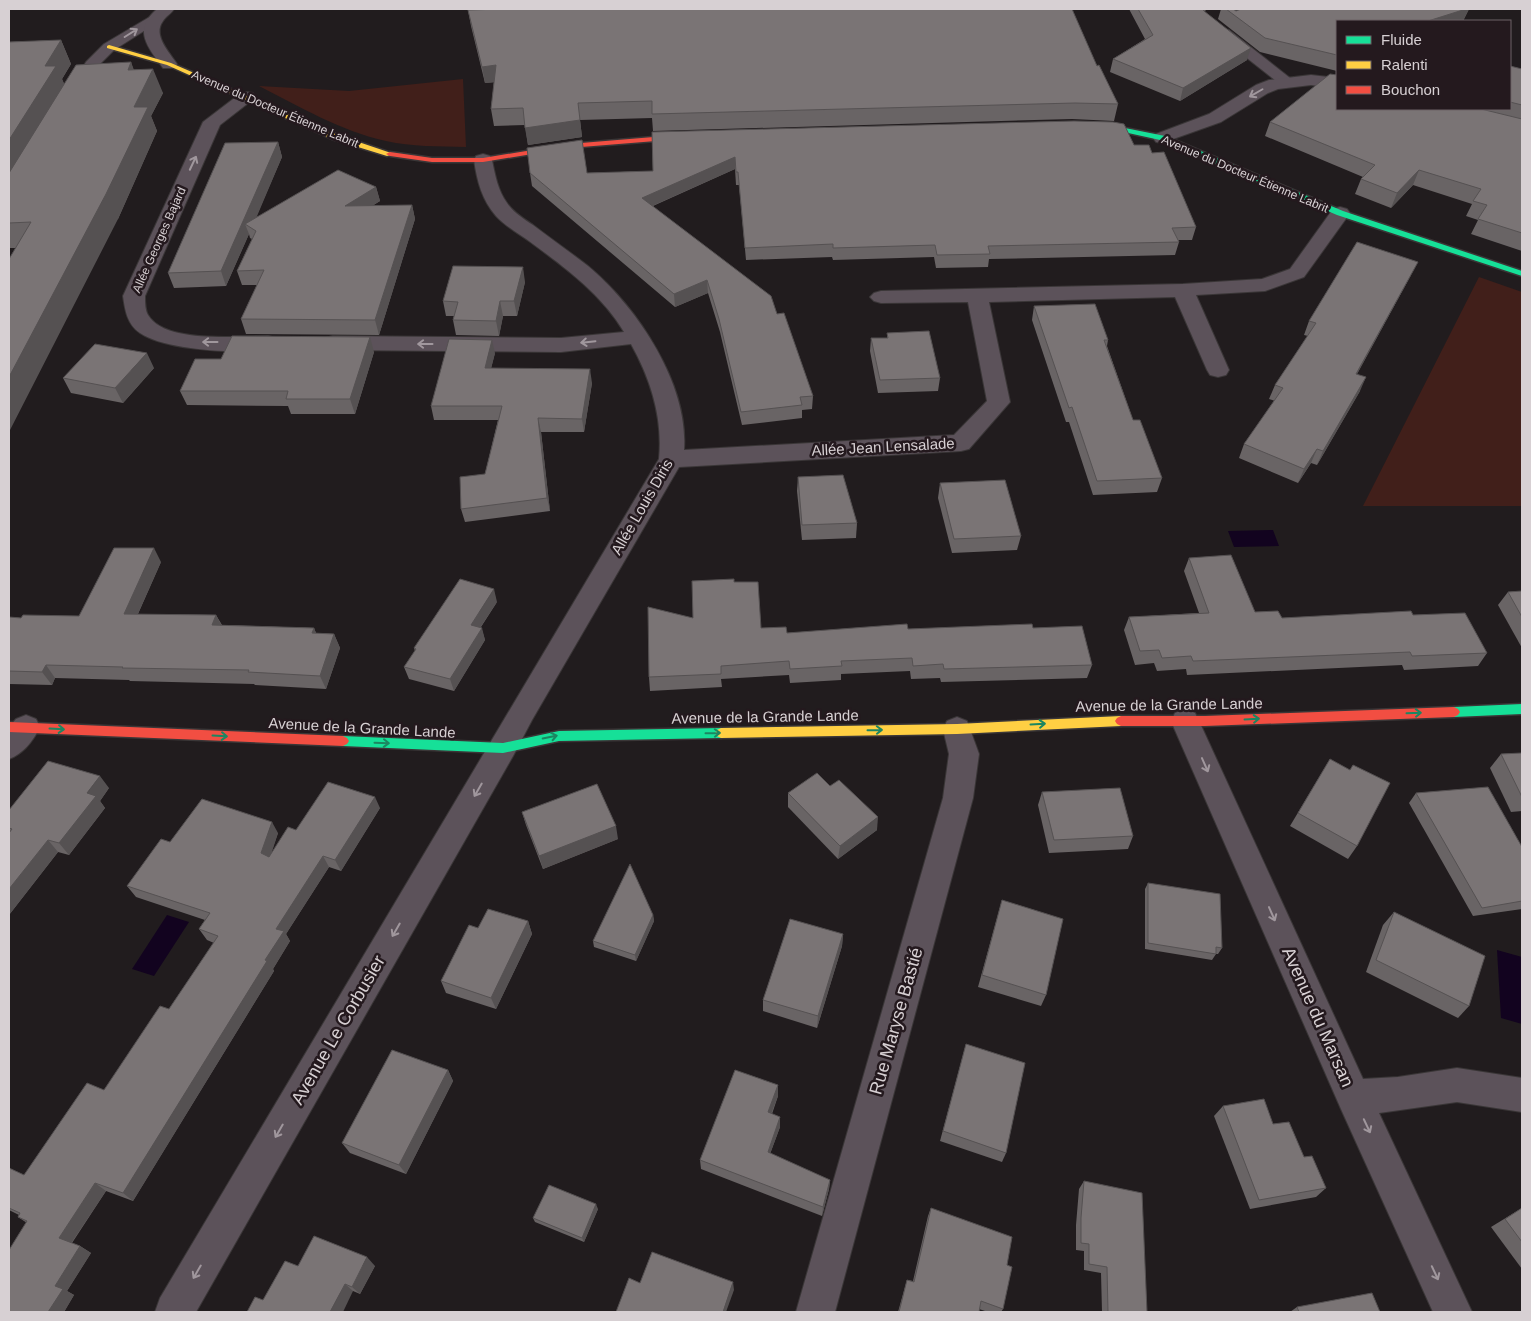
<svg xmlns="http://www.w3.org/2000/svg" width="1531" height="1321" font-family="Helvetica,sans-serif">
<rect width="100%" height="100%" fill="#211c1e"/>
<g fill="#411f1a">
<path d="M463,79L466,147C439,146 412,147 386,141C341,131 300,107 259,86L349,91Z"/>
<path d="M1479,277L1522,292V506H1363Z"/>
</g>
<g fill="#12031f">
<path d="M1273,530L1279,546L1234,547L1228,531Z"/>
<path d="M167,915L189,922L154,976L132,969Z"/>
<path d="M1497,950L1522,957V1024L1501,1018Z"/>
</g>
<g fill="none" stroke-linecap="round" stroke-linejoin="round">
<g stroke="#3a3637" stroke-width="2">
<g id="lane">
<path d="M153,15L160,19L158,22L114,50L97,67L80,95H70L67,92L86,62L104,44Z"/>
<path d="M1224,29L1229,30L1290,78L1292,81L1290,84H1280L1219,36L1217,33L1219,30Z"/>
</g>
</g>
<g stroke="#3a3637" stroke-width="2">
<g id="street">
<path d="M157,9H174C171,14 166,16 163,21C152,35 170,53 177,64L175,68H163C148,47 132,30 157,9Z"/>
<path d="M1311,75L1337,78V88L1311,85L1278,89L1268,93L1221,122L1162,143L1156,142L1153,138L1156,134L1209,114L1256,85L1269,80Z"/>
<path d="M247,92L253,93L256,97L220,125L145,296C145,302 145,310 148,315C165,344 239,336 268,336L276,338L279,343L276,348C246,355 166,351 140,333C127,324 125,310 123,296L203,122L241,93Z"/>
<path d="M483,154L490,156L492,160C495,175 498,191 507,203C513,212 524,219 533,225C551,239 570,252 588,266C637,307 689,384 684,450L954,435L987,401L968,302L881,303L874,301L870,297L874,293L881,291L1183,284L1262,279L1290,269L1333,209L1340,207L1347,209L1350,213L1304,277L1265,291L1196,295L1229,370L1226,375L1218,377L1210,375L1207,370L1175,297L989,302L1010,402L969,449L961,451L679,467L532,720L513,756L196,1312H155L160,1298L659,459C663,418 651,380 631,344L561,352L333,350L325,348L322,343L325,338L333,336L561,338L624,332C602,295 567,269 533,244C521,235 506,227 496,216C482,200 477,181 474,160L476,156Z"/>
<path d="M1185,709L1195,713L1199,721L1363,1079L1398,1077L1457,1068L1522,1078V1112L1457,1102L1379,1113L1472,1312H1433L1341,1109L1171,721L1175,713Z"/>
<path d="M26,715L36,719L40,727C33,741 23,754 9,759V727L16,719Z"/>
<path d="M957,717L967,721L979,754L973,798L835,1312H796L943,798L949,754L943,729L947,721Z"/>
</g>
</g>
<g stroke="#3a3637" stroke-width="3">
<g id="fast">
<path d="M1087,124L1110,125L1165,136L1343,211L1522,271V276L1337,215L1160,140L1110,129L1090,128H1087Z"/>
<path d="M1522,704V714L1454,717L1450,715L1448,712L1450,709L1454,707Z"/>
<path d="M721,728L725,730L727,733L725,736L721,738L559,741L503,753L343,746L339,744L337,741L339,738L343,736L503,743L559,731Z"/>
</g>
</g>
<g stroke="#3a3637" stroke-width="3">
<g id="slow">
<path d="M109,45L171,63L338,135L394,154L387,156L332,139L167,65L107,48V46Z"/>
<path d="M1121,716L1125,718L1127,721L1125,724L1121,726L957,734L721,738L717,736L715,733L717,730L721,728L957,724Z"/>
</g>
</g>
<g stroke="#3a3637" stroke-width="3">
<g id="jam">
<path d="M690,134H693V138L569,148L483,162H432L390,156L386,154L390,152L432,158H483L569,144Z"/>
<path d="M1454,707L1458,709L1460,712L1458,715L1454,717L1205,726H1121L1117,724L1115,721L1117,718L1121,716H1205Z"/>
<path d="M9,722L343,736L347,738L349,741L347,744L343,746L9,732Z"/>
</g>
</g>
<use href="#lane" fill="#5c525a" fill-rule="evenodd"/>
<use href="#street" fill="#5c525a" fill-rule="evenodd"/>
<use href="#fast" fill="#16e098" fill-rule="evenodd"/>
<use href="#slow" fill="#ffcf43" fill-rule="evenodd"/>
<use href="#jam" fill="#f24e42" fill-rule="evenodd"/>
</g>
<g fill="#696465">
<path d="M1129,9H1206L1205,12L1247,60L1180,101L1110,72L1113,59L1145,39Z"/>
<path d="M1221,9H1233L1236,11L1241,9H1469L1463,21H1337V71L1260,52L1218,19Z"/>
<path d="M468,10L1097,66L1118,104L1114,121L1072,119L653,131L652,118L580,120L582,137L528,145L525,125L494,126L491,109L494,82L485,83L471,26Z"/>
<path d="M61,40L71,64L62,79L64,84L131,62L133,69L163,93L151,116L157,131L118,219L15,248H9V42Z"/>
<path d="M1510,66L1522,69V251L1471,234L1478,220L1466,216L1472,204L1413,185L1391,208L1355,194L1361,179L1363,177L1265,136L1270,122L1337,109H1510Z"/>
<path d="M652,132L1134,145L1152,153L1196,227L1192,240H1178L1179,242L1175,255L989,259L988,267L936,268L934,257L833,260L832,257L746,260L739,185H736L735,169L653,206L777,314L813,396L812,409L802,410V418L742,425L720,332L708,293L675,307L532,186L530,173H587L653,171Z"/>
<path d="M278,142L282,157L256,217L376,187L380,201L372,206L412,205L415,219L379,335L246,334L241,319L257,285H242L237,271L252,239L250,238L249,234L226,286L174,288L168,273Z"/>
<path d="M1411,275L1357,374L1360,391L1317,465L1311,463L1298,483L1239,458L1244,444L1275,401L1269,399L1275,385L1308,336L1304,335L1309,321Z"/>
<path d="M525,282L517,316H503L499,336L456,335L453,320L454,316H446L443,301Z"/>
<path d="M1034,306L1108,340L1107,346L1133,420L1162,478L1157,492L1093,495L1069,422H1066L1032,320Z"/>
<path d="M887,333L940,378L938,391L878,393L870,351L871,338H887Z"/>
<path d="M374,352L355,414H291L288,406L187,405L180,391L221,359Z"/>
<path d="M495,353L491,368L592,383L584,432H541L550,511L465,522L461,509L485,474L498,420H434L431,406Z"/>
<path d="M154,368L123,403L71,393L63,378Z"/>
<path d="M798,477L857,523L856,538L802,540L797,491Z"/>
<path d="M940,483L1021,536L1017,550L952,553L938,498Z"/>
<path d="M1189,558L1255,612L1282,618L1413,615L1487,653L1478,666L1404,670L1402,665L1187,675L1186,669L1157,671L1154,663L1135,665L1124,630L1129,617L1199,613L1184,571Z"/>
<path d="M161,562L138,614L216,615L222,625L314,628L316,633L334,634L340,648L326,689L255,685L254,684L130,681L129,680L55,678L52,685L9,684V617L21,618L79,616Z"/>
<path d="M734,582L761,628L787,633L908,629L1033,628L1092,665L1087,678L941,682L940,678L911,679L910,671L841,674V680L790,683L789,675L721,679L722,687L650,691L649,677L693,618Z"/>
<path d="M1522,591V648L1498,605L1508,592Z"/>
<path d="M497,602L481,627L485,640L454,691L409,679L404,667L415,651L414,648Z"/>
<path d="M1522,753V811L1511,812L1490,768L1501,754Z"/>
<path d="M1330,759L1357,846L1348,859L1290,826Z"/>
<path d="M830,786L877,830L838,859L788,807V793Z"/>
<path d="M109,788L100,801L105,808L69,855L58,852L9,915V810Z"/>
<path d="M1042,792L1133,836L1128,849L1049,853L1038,805Z"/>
<path d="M1416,793L1522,847V909L1473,916L1409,803Z"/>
<path d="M380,808L341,871L329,867L286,934L290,941L273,969L274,971L133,1201L106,1191L72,1243L80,1246L91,1253L67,1291L74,1295L64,1312H9L27,1223L18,1217L19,1215L9,1210V1168L24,1175L104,1090L169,1009L214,943L207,940L199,929L205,920L136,897L127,886L170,842L278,833L271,853L296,830Z"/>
<path d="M522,812L618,839L543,869L526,825Z"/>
<path d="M1148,883L1222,948L1218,954H1216L1212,960L1145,949V889Z"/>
<path d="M1002,900L1046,995L1041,1006L978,987Z"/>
<path d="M1394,912L1469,1006L1458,1018L1366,972L1383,925Z"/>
<path d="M653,915L654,921L636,961L594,947L593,941Z"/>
<path d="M528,921L532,934L496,1009L446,993L441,981L478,928Z"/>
<path d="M843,934L842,946L817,1028L763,1011V1000Z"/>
<path d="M966,1044L1006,1153L1002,1162L940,1141Z"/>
<path d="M448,1070L453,1081L406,1174L350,1153L342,1143Z"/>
<path d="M778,1085V1096L772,1114L780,1117V1127L770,1154L830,1180L829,1189L822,1216L701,1169L700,1160Z"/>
<path d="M1223,1106L1273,1124L1304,1157L1326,1188L1316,1197L1250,1209L1214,1116Z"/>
<path d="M1084,1181L1147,1312H1102L1101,1273L1084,1270V1251L1076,1250V1225L1079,1189Z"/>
<path d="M931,1208L1007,1265L1003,1309L1001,1312H988L979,1309V1312H898L907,1280L913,1281L928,1216Z"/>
<path d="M1522,1208V1269L1491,1227Z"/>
<path d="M598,1209L584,1242L535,1222L533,1218Z"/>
<path d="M298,1266H375L360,1294L353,1291L263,1300Z"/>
<path d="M1297,1307L1380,1312H1290Z"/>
</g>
<g fill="#555152">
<path d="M1466,9H1469L1463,21H1428Z"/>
<path d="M61,40L71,64L62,79L67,90L9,184V140L45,66Z"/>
<path d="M1251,48L1247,60L1180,101L1183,88Z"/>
<path d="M131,62L140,86L128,70Z"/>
<path d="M496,65L499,82L485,83L482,67Z"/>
<path d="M153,69L163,93L151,116L157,131L118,219L9,432V377L134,107Z"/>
<path d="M580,120L582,137L528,145L525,128Z"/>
<path d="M278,142L282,157L252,228L245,224L249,234L226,286L221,271Z"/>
<path d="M735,157V169L643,210L642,198Z"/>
<path d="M1419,170L1413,185L1391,208L1397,193Z"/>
<path d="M376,187L380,201L349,220L345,206Z"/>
<path d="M412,205L415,219L379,335L375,320Z"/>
<path d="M1418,262L1411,275L1350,387L1356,374Z"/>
<path d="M523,267L525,282L517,316L514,301Z"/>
<path d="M707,280L708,293L675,307L674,294Z"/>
<path d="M500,301L503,316L499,336L496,321Z"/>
<path d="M370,337L374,352L355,414L350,399Z"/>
<path d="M492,340L495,353L488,381L485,368Z"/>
<path d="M147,353L154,368L123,403L115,388Z"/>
<path d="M590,369L592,383L584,432L582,419Z"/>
<path d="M1366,377L1360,391L1317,465L1323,451Z"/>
<path d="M538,418L541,432L550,511L547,498Z"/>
<path d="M1317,449L1311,463L1298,483L1304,469Z"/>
<path d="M154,548L161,562L132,627L124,614Z"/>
<path d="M494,589L497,602L474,637L471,625Z"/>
<path d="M216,615L223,628L212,625Z"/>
<path d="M314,628L319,641L312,633Z"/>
<path d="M482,628L485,640L454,691L450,679Z"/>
<path d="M334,634L340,648L326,689L320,676Z"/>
<path d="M46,665L55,678L52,685L42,672Z"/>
<path d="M100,776L109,788L100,801L105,808L69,855L59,843L87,793Z"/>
<path d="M375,797L380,808L341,871L335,860Z"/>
<path d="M878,817L877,830L838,859L840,846Z"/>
<path d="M272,822L278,833L268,864L261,853Z"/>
<path d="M616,826L618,839L543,869L539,856Z"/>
<path d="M48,840L58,852L9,915V889Z"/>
<path d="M323,856L329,867L286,934L290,941L273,969L274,971L133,1201L123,1193L265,960L276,929Z"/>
<path d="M653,915L654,921L636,961L635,955Z"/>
<path d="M528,921L532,934L496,1009L491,998Z"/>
<path d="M843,934L842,946L817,1028L818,1016Z"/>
<path d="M448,1070L453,1081L406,1174L399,1165Z"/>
<path d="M778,1085V1096L768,1122V1112Z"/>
<path d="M780,1117V1127L767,1162L768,1152Z"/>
<path d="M830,1180L829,1189L822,1216L823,1207Z"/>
<path d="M95,1183L106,1191L70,1245L59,1238Z"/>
<path d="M596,1204L598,1209L584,1242L582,1238Z"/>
<path d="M80,1246L91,1253L67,1291L74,1295L64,1312H48L55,1286Z"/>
<path d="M367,1257L375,1266L360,1294L352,1287Z"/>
<path d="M733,1282L734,1290L726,1312H723Z"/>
<path d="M345,1284L353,1291L343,1312H330Z"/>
</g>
<g fill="#7a7475" stroke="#555152">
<path d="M503,9H1072L1097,66L1099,65L1118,104L1075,103L652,114V101L578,103L580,120L525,128L523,108L491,109L496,65L482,67L468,10Z"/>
<path d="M1138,9H1203L1204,11L1251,48L1183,88L1113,59L1153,35Z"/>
<path d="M1226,9H1233L1236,11L1241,9H1466L1428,21H1337V55L1265,38Z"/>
<path d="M61,40L45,66H56L9,140V42Z"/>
<path d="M131,62L128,70L153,69L134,107H148L106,194L9,377V259L31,222L9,223V173L76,65Z"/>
<path d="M1510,66L1522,69V105L1510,102Z"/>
<path d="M1330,74L1337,75V109H1481L1522,119V233L1478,219L1487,205L1473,201L1481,189L1419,170L1397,193L1361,179L1375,165L1270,122Z"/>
<path d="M1074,121L1113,122L1124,124L1134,145H1149L1152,153L1164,152L1196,227L1172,228L1179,242L988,246L990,254L937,255L935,245L833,248V244L745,248L738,172H736L735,157L642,198L771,296L777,314L784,313L813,396L800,397L802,405L741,412L719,319L707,280L674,294L530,173L527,148L582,140L587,173L653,171L652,132Z"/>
<path d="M278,142L221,271L168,273L225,143Z"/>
<path d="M338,170L376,187L345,206L412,205L375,320L241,319L264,270L237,271L256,231L245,224Z"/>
<path d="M1357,242L1418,262L1356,374L1366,377L1323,451L1317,449L1304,469L1244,444L1283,388L1275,385L1316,323L1309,321Z"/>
<path d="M453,266L523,267L514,301H500L496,321L453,320L458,302L443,301Z"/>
<path d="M1095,304L1108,340H1104L1133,420H1140L1162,478L1097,481L1072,407L1069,408L1034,306Z"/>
<path d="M929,331L940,378L880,380L871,338H888L887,333Z"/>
<path d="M232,336L370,337L350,399H286L288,391H180L195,359H221Z"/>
<path d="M449,339L492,340L485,368L590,369L582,419L538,418L547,498L461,509L460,477L485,474L502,406H431Z"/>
<path d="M95,344L147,353L115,388L63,378Z"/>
<path d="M843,475L857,523L802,525L798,477Z"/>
<path d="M1005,480L1021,536L954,539L940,483Z"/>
<path d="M114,548H154L124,614L216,615L212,625L314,628L312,633L334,634L320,676L248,672L249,670L122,668L123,667L46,665L42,672L9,671V617L21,618L23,615L79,616Z"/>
<path d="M1231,555L1255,612L1278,611L1282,618L1411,611L1413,615L1465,613L1487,653L1412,656L1410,652L1193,661L1191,656L1162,658L1159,650L1140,651L1129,617L1209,613L1189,558Z"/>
<path d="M460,579L494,589L471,625L482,628L450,679L404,667L416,649L414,648Z"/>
<path d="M734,579V582H758L761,628L786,627L787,633L907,624L908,629L1032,624L1033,628L1082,626L1092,665L944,669L943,664L913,666L912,658L841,661L842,666L790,669L789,661L721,666V674L649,677L648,607L693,618L692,581Z"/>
<path d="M1522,591V617L1508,592Z"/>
<path d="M1522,753V797L1501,754Z"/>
<path d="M1330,759L1350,770L1353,765L1390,783L1357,846L1298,813Z"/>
<path d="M48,761L100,776L87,793L96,796L59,843L48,840L9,889V833L12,829L9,828V810Z"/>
<path d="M817,773L830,786L839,780L878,817L840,846L788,793Z"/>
<path d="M328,782L375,797L335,860L323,856L276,929L284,931L265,960L267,961L123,1193L95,1183L59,1238L80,1246L55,1286L63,1289L48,1312H9V1250L27,1221L18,1217L20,1213L9,1208V1168L24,1175L87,1083L104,1090L160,1006L169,1009L218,936L199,929L210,913L127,886L161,839L170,842L202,799L272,822L261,853L269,857L288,827L296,830Z"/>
<path d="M597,784L616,826L539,856L522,812Z"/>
<path d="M1488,787L1522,847V901L1482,908L1416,793Z"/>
<path d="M1120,788L1133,836L1054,840L1042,792Z"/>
<path d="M630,864L653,915L635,955L593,941Z"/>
<path d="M1148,883L1220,894L1222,948L1216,947V954L1148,943Z"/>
<path d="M1002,900L1063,919L1046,995L982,975Z"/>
<path d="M488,909L528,921L491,998L441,981L469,925L478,928Z"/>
<path d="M1394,912L1485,956L1469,1006L1376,960Z"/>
<path d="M790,919L843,934L818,1016L763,1000Z"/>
<path d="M966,1044L1025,1063L1006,1153L943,1131Z"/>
<path d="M392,1050L448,1070L399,1165L342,1143Z"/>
<path d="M735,1070L778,1085L768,1112L780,1117L768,1152L830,1180L823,1207L700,1160Z"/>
<path d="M1264,1099L1273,1124L1289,1122L1304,1157L1312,1156L1326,1188L1259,1200L1223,1106Z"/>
<path d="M1084,1181L1142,1193L1147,1312H1108L1107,1267L1089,1264V1244L1081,1243V1218Z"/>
<path d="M549,1185L596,1204L582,1238L533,1218Z"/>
<path d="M931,1208L1012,1237L1007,1265L1012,1267L1003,1309L981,1301L979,1312H899L907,1280L914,1282Z"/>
<path d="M1522,1208V1242L1505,1219Z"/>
<path d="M314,1236L367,1257L352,1287L345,1284L330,1312H247L255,1297L263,1300L285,1261L298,1266Z"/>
<path d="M652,1252L733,1282L723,1312H616L629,1278L640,1283Z"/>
<path d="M1372,1293L1380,1312H1299L1297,1307Z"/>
</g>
<defs><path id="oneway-shaft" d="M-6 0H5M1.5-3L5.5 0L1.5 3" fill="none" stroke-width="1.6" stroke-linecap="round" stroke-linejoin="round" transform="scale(1.25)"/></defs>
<g stroke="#a0979d">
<use href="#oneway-shaft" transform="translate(131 33) rotate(-32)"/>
<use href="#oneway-shaft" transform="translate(1256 93) rotate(150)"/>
<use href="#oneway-shaft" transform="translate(193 163) rotate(-65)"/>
<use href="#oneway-shaft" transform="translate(210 342) rotate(-180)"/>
<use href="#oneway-shaft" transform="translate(588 342) rotate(174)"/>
<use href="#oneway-shaft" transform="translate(425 344) rotate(-180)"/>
<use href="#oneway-shaft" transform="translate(1205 765) rotate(66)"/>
<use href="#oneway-shaft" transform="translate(478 790) rotate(120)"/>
<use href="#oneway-shaft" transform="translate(1272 914) rotate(66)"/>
<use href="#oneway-shaft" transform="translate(396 930) rotate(120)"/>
<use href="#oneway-shaft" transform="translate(1367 1126) rotate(65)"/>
<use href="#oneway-shaft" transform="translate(279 1131) rotate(120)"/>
<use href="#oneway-shaft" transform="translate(197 1272) rotate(120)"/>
<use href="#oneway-shaft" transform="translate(1435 1273) rotate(65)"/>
</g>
<g stroke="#1c8661">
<use href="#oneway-shaft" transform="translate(1414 713) rotate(-2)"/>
<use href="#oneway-shaft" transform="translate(1252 719) rotate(-3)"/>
<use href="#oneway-shaft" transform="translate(1038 724) rotate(-3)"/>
<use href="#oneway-shaft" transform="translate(57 729) rotate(3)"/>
<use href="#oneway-shaft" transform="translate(875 730) rotate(-1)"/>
<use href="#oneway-shaft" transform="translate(713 733) rotate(-1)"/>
<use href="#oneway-shaft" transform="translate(220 736) rotate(3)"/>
<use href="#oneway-shaft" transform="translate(550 737) rotate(-12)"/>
<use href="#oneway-shaft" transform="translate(382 743) rotate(2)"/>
</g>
<g text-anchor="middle" stroke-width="5" stroke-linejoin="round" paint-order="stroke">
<g font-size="12" fill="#d7d0d3" stroke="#24191e">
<text transform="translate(275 109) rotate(23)" y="4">Avenue du Docteur Étienne Labrit</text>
<text transform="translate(1245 174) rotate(23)" y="4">Avenue du Docteur Étienne Labrit</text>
<text transform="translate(159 240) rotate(-66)" y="4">Allée Georges Bajard</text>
</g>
<g font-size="15" fill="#d7d0d3" stroke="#24191e">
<text transform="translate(883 447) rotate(-3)" y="5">Allée Jean Lensalade</text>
<text transform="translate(642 507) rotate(-60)" y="5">Allée Louis Diris</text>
<text transform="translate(1169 705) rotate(-1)" y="5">Avenue de la Grande Lande</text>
<text transform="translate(765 717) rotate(-1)" y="5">Avenue de la Grande Lande</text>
<text transform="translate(362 728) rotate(3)" y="5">Avenue de la Grande Lande</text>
</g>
<g font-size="18" fill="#d7d0d3" stroke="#24191e">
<text transform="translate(1318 1017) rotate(66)" y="6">Avenue du Marsan</text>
<text transform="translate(896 1021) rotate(-74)" y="6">Rue Maryse Bastié</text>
<text transform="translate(338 1030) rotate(-60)" y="6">Avenue Le Corbusier</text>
</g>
</g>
<rect width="1531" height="1321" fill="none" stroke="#d7d0d3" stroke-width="20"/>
<rect x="1336" y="20" width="175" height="90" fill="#24191e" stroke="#6c6266"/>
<rect x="1346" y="36" width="25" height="8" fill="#16e098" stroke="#6c6266"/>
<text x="1381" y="45" font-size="15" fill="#d7d0d3">Fluide</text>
<rect x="1346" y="61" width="25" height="8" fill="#ffcf43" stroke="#6c6266"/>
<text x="1381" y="70" font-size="15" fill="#d7d0d3">Ralenti</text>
<rect x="1346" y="86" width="25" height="8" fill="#f24e42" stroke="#6c6266"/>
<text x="1381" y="95" font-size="15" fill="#d7d0d3">Bouchon</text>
</svg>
